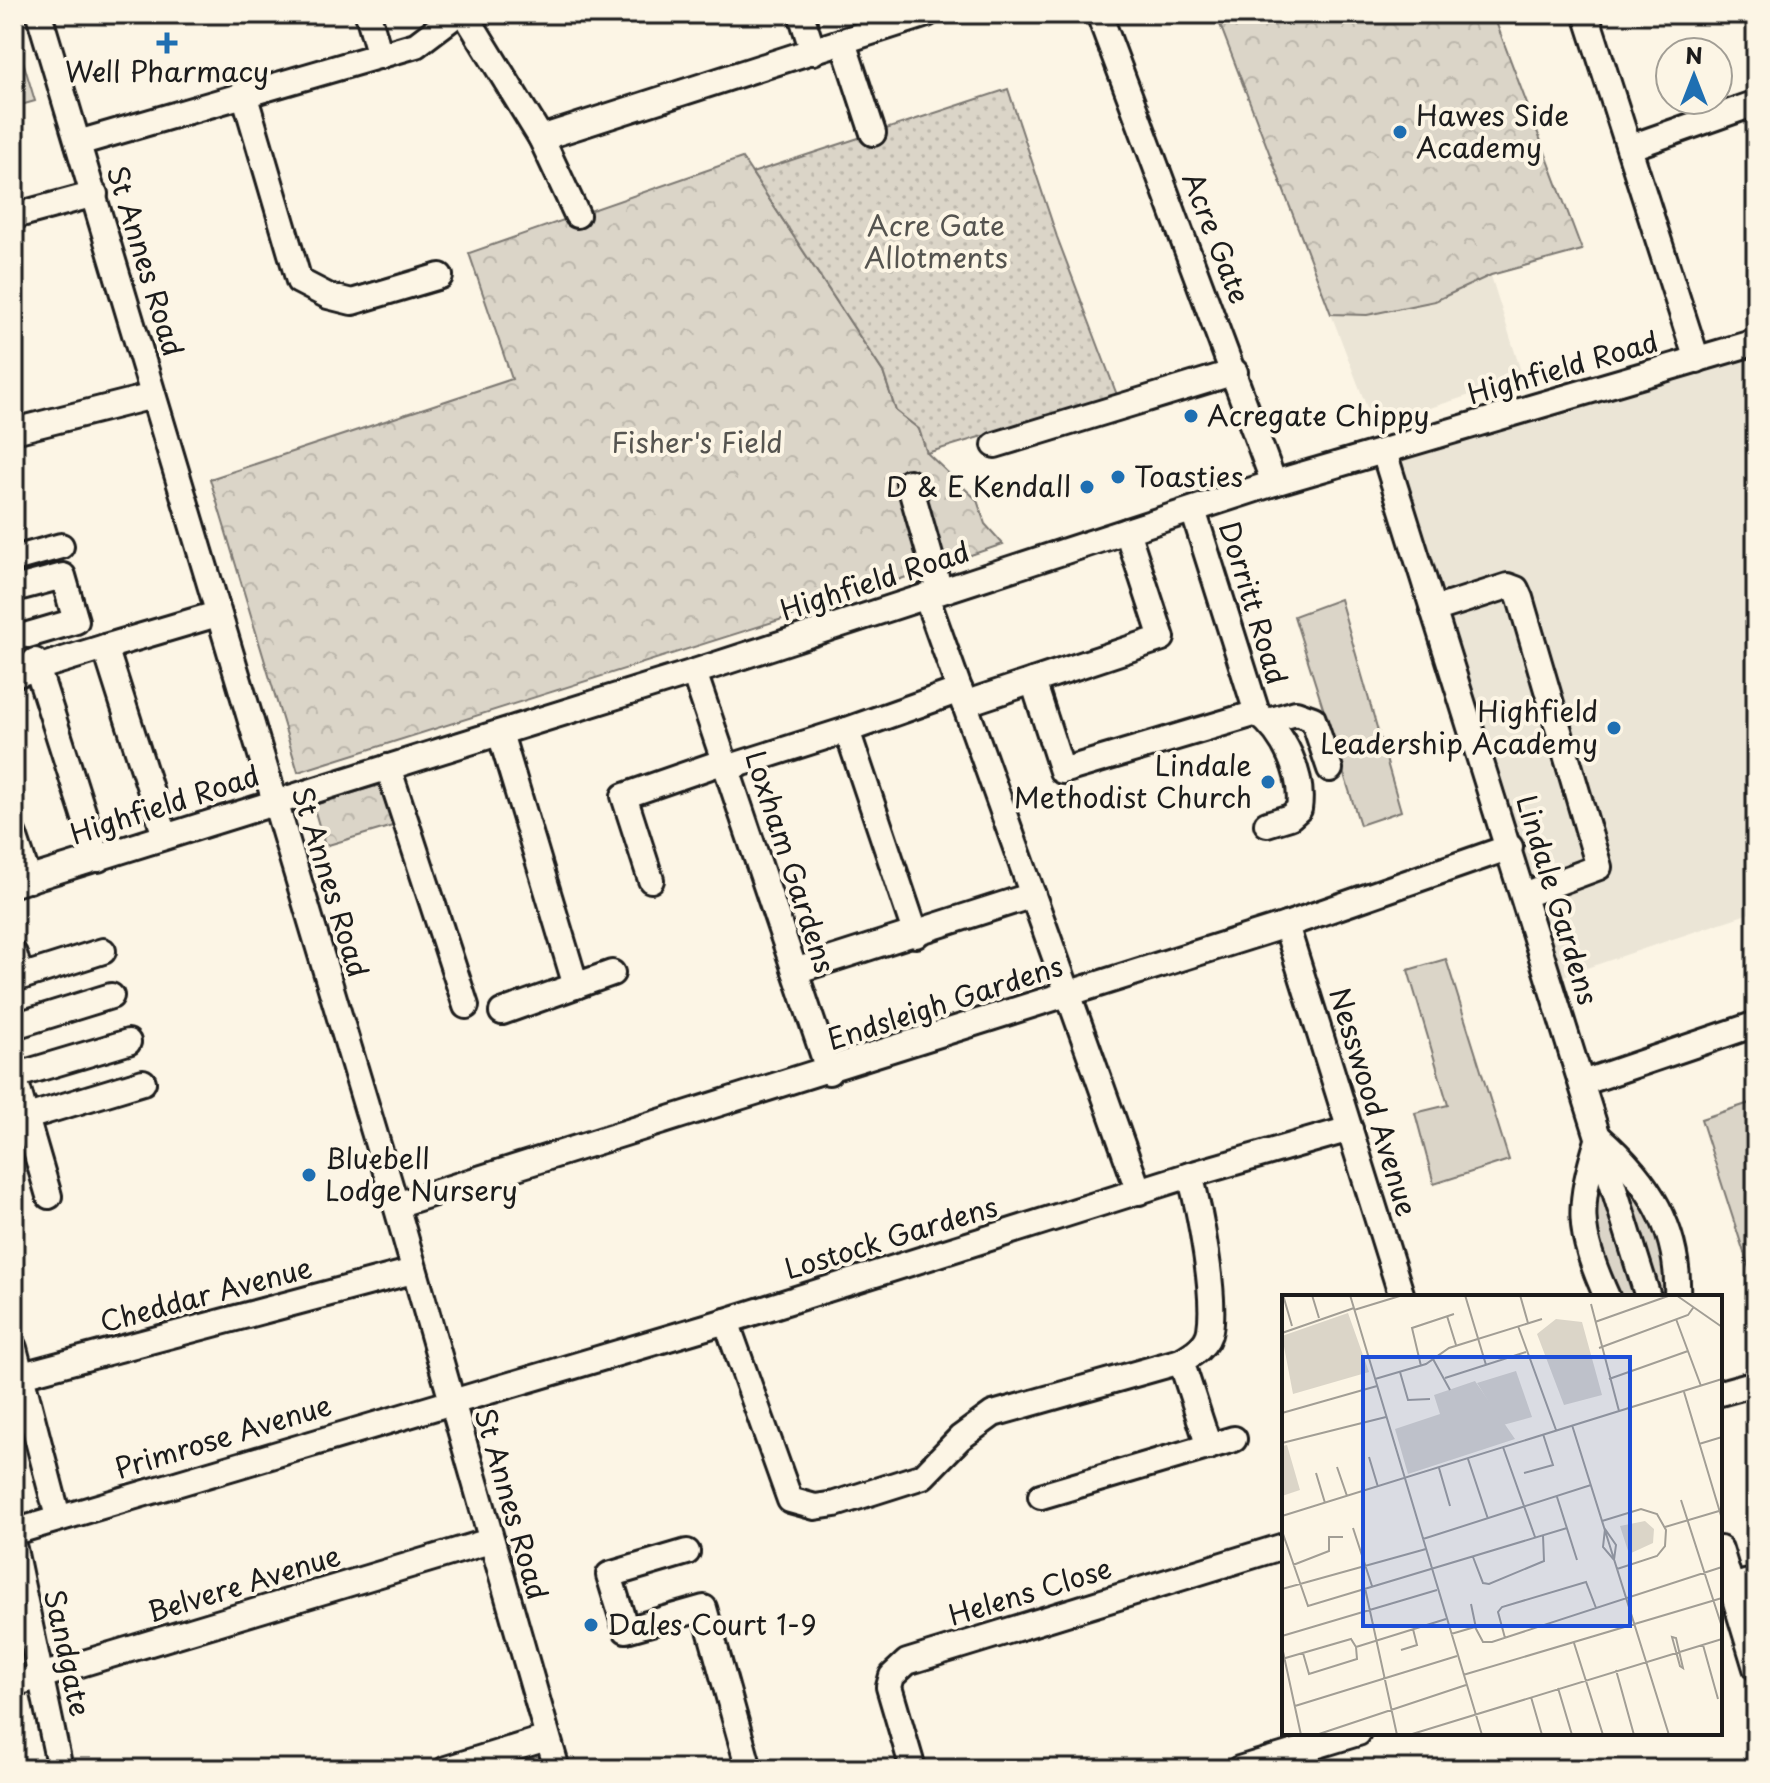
<svg xmlns="http://www.w3.org/2000/svg" width="1770" height="1783" font-family="'Playpen Sans',sans-serif">
<defs>
<pattern id="forest-crowns" width="20" height="18" patternUnits="userSpaceOnUse" patternTransform="scale(2)"><rect width="20" height="18" fill="#dbd5c8"/><path d="M2 6a3 3 0 1 1 6 0M12 15a3 3 0 1 1 6 0" fill="none" stroke="#bbb6ab"/></pattern>
<pattern id="garden-dots" width="8" height="8" patternUnits="userSpaceOnUse" patternTransform="scale(2)"><rect width="8" height="8" fill="#dbd5c8"/><path d="M2 2h.1M6 6h.1" fill="none" stroke="#bbb6ab" stroke-width="1.8" stroke-linecap="round"/></pattern>
</defs>
<rect width="100%" height="100%" fill="#fcf5e5"/>
<filter id="ink" filterUnits="userSpaceOnUse"><feTurbulence type="fractalNoise" baseFrequency=".0125" numOctaves="2"/><feDisplacementMap in="SourceGraphic" scale="16" xChannelSelector="R" yChannelSelector="G"/><feConvolveMatrix kernelMatrix="1 2 1 2 8 2 1 2 1" color-interpolation-filters="sRGB"/></filter>
<g filter="url(#ink)">
<g fill="#ebe5d6">
<path d="M1216,14H1493L1582,250L1491,276L1523,378L1374,426Z"/>
<path d="M1756,342V911L1551,980L1384,452Z"/>
</g>
<g fill="#dbd5c8" stroke="#7c7872" stroke-width="2">
<path d="M14,31L35,101L14,107Z"/>
<path d="M1340,599L1401,811L1360,825L1294,616Z"/>
<path d="M1446,959L1509,1160L1434,1184L1415,1113L1448,1105L1408,970Z"/>
<path d="M1756,1101V1290L1701,1119Z"/>
<path d="M1613,1149L1645,1183L1677,1297H1659Z"/>
<path d="M1593,1155L1637,1297H1607L1590,1255Z"/>
</g>
<g fill="url(#forest-crowns)" stroke="#7c7872" stroke-width="2">
<path d="M1216,14H1493L1582,250L1491,275L1435,301L1367,315L1331,314Z"/>
<path d="M742,158L883,372L896,411L919,429L927,453L977,500L985,524L1003,544L792,616L298,772L210,479L512,379L469,253Z"/>
<path d="M386,783L399,824L325,846L313,805Z"/>
</g>
<path fill="url(#garden-dots)" stroke="#7c7872" stroke-width="2" d="M1008,89L1057,237L1117,395L927,453L919,429L896,411L883,372L752,173Z"/>
<g fill="none" stroke-linecap="round" stroke-linejoin="round">
<g stroke="#1c1c1c" stroke-width="30">
<g id="minor">
<path d="M39,14L396,1205L557,1769"/>
<path d="M368,14L380,56"/>
<path d="M465,14L541,138L577,215"/>
<path d="M801,14L813,52"/>
<path d="M1099,14L1274,483"/>
<path d="M1586,14L1697,360"/>
<path d="M843,42L873,133"/>
<path d="M245,97L299,281L328,296L352,302L440,276"/>
<path d="M541,138L927,14"/>
<path d="M78,143L416,45L457,14"/>
<path d="M1631,147L1756,103"/>
<path d="M14,216L95,194"/>
<path d="M14,431L153,396"/>
<path d="M995,445L1235,372"/>
<path d="M1384,452L1648,1297"/>
<path d="M909,482L940,591"/>
<path d="M1193,510L1257,713"/>
<path d="M14,559L61,546"/>
<path d="M14,589L63,576L76,621L28,635"/>
<path d="M926,596L1139,1192"/>
<path d="M1433,610L1508,586L1516,589L1520,598L1599,867L1524,895"/>
<path d="M35,661L98,859"/>
<path d="M694,672L829,1072"/>
<path d="M14,675L105,647"/>
<path d="M1033,681L1062,771L1257,713"/>
<path d="M964,704L1162,638L1127,531"/>
<path d="M1257,713C1284,733 1304,775 1299,809L1290,817L1267,824"/>
<path d="M1268,721L1296,713L1313,719L1330,769"/>
<path d="M500,733L576,986"/>
<path d="M388,767L466,1006"/>
<path d="M727,768L847,730"/>
<path d="M14,835L29,880"/>
<path d="M165,836L105,647L217,614"/>
<path d="M651,880L624,796L725,761"/>
<path d="M14,884L694,672L1274,483L1756,342"/>
<path d="M1286,925L1402,1297"/>
<path d="M916,935L847,730L960,690"/>
<path d="M14,954L21,977L103,951"/>
<path d="M795,971L1033,895"/>
<path d="M502,1012L612,973"/>
<path d="M14,1026L111,996"/>
<path d="M14,1076L49,1196"/>
<path d="M14,1076L128,1042"/>
<path d="M1582,1083L1756,1024"/>
<path d="M27,1117L143,1082"/>
<path d="M396,1205L1286,925L1510,847"/>
<path d="M1607,1297C1577,1230 1577,1207 1599,1137C1648,1180 1680,1229 1677,1297"/>
<path d="M726,1321L790,1500L815,1507L835,1504L923,1476L960,1438L993,1414L1181,1361C1193,1354 1208,1345 1210,1330C1216,1295 1200,1211 1190,1175"/>
<path d="M14,1348L58,1517"/>
<path d="M1181,1361L1209,1447"/>
<path d="M14,1377L413,1271"/>
<path d="M1720,1393L1756,1383"/>
<path d="M1041,1496L1234,1439"/>
<path d="M14,1532L726,1321L1190,1175L1350,1129"/>
<path d="M14,1549L60,1769"/>
<path d="M1720,1549L1756,1668"/>
<path d="M687,1552L609,1575L626,1630L704,1608L749,1769"/>
<path d="M1720,1590L1756,1580"/>
<path d="M14,1684L490,1541"/>
<path d="M446,1769L547,1738"/>
<path d="M913,1769L889,1687L892,1676L907,1662L1284,1546"/>
<path d="M1239,1769L1358,1733"/>
</g>
</g>
<use href="#minor" stroke="#fcf5e5" stroke-width="24"/>
</g>
</g>
<g fill="#1f6fb2" stroke="#fcf5e5" stroke-width="3">
<path d="M163 31h8v8h8v8h-8v8h-8v-8h-8v-8h8z"/>
<circle cx="1400" cy="132" r="8"/>
<circle cx="1191" cy="416" r="8"/>
<circle cx="1118" cy="477" r="8"/>
<circle cx="1087" cy="487" r="8"/>
<circle cx="1614" cy="728" r="8"/>
<circle cx="1268" cy="782" r="8"/>
<circle cx="309" cy="1175" r="8"/>
<circle cx="591" cy="1625" r="8"/>
</g>
<g text-anchor="middle" stroke-width="8" stroke-linejoin="round" paint-order="stroke">
<g font-size="28" fill="#1c1c1c" stroke="#fcf5e5" text-anchor="start">
<text x="167" y="82" text-anchor="middle">Well Pharmacy</text>
<text x="1416" y="126">Hawes Side<tspan x="1416" dy="32">Academy</tspan></text>
<text x="1207" y="426">Acregate Chippy</text>
<text x="1134" y="487">Toasties</text>
<text x="1071" y="497" text-anchor="end">D &amp; E Kendall</text>
<text x="1598" y="722" text-anchor="end">Highfield<tspan x="1598" dy="32">Leadership Academy</tspan></text>
<text x="1252" y="776" text-anchor="end">Lindale<tspan x="1252" dy="32">Methodist Church</tspan></text>
<text x="325" y="1169">Bluebell<tspan x="325" dy="32">Lodge Nursery</tspan></text>
<text x="607" y="1635">Dales Court 1-9</text>
</g>
<g font-size="28" fill="#555450" stroke="#fcf5e5">
<text x="936" y="236">Acre Gate<tspan x="936" dy="32">Allotments</tspan></text>
<text x="697" y="453">Fisher's Field</text>
</g>
<g font-size="28" fill="#1c1c1c" stroke="#fcf5e5">
<text transform="translate(1216 238) rotate(69)" y="10">Acre Gate</text>
<text transform="translate(145 261) rotate(73)" y="10">St Annes Road</text>
<text transform="translate(1563 368) rotate(-16)" y="10">Highfield Road</text>
<text transform="translate(875 581) rotate(-18)" y="10">Highfield Road</text>
<text transform="translate(1253 603) rotate(73)" y="10">Dorritt Road</text>
<text transform="translate(165 805) rotate(-18)" y="10">Highfield Road</text>
<text transform="translate(790 862) rotate(72)" y="10">Loxham Gardens</text>
<text transform="translate(330 882) rotate(73)" y="10">St Annes Road</text>
<text transform="translate(1557 900) rotate(73)" y="10">Lindale Gardens</text>
<text transform="translate(945 1003) rotate(-18)" y="10">Endsleigh Gardens</text>
<text transform="translate(1373 1102) rotate(73)" y="10">Nesswood Avenue</text>
<text transform="translate(891 1238) rotate(-17)" y="10">Lostock Gardens</text>
<text transform="translate(206 1295) rotate(-15)" y="10">Cheddar Avenue</text>
<text transform="translate(223 1437) rotate(-17)" y="10">Primrose Avenue</text>
<text transform="translate(511 1504) rotate(74)" y="10">St Annes Road</text>
<text transform="translate(244 1584) rotate(-17)" y="10">Belvere Avenue</text>
<text transform="translate(1030 1592) rotate(-17)" y="10">Helens Close</text>
<text transform="translate(67 1653) rotate(78)" y="10">Sandgate</text>
</g>
</g>
<g transform="translate(1282 1295)">
<rect width="440" height="440" fill="#fcf5e5"/>
<path d="M66,18L87,77L11,99L0,41ZM363,226L372,234L371,248L347,259L338,231Z" fill="#dbd5c8"/>
<path d="M274,24L300,27L320,100L282,110L255,39ZM193,86L233,144L126,179L113,134L158,119L152,100ZM5,150L18,195L0,201V151Z" fill="#dbd5c8"/>
<path d="M234,76L250,122L221,130L195,88Z" fill="#dbd5c8"/>
<path fill="none" stroke="#a29e95" stroke-width="2" d="M1,0L10,31M30,0L37,23M68,0L200,440M183,0L204,70M238,0L246,28M394,0L440,32M309,9L337,116M72,15L121,0M165,21L174,50M394,24L419,91M313,27L389,0M236,31L274,135M0,38L72,13M317,53L406,20L411,13M151,64L168,95M139,71L130,33L172,19M118,77L126,105L148,104M163,83L244,57M93,84L144,69L167,53L260,24M327,84L406,56M402,97L440,224M0,118L95,91M290,130L387,440M0,148L104,122M417,149L440,142M221,152L253,242M87,162L96,192M186,164L206,224M55,172L65,201M157,173L168,211M34,178L43,208M242,178L271,170L261,139M275,202L295,265M399,205L440,332M0,221L440,84M320,226L359,214L375,219L384,235L383,251L375,261L335,274M383,232L437,216M71,233L90,291M323,234L334,250L332,265L321,252ZM0,236L26,311L285,233M141,244L309,190M191,262L201,288L207,289L262,266L261,240M11,270L47,256V242H61M83,293L115,440M0,294L144,254M189,309L194,333M169,339L193,332L201,347H210L440,272M0,341L155,295M390,342L394,343L401,373L398,371ZM223,343L216,317L220,312L304,287L314,313M292,348L321,440M421,350L436,404M0,352L19,440M74,352L164,324M119,355L135,350L131,334M21,358L27,379L75,364L74,352M0,364L69,344L74,352M334,375L352,440M181,380L440,303M276,393L290,440M249,402L260,440M13,411L175,361M34,440L184,390M127,440L440,344"/>
<path fill="#1d4ed8" fill-opacity="0.15" stroke="#1d4ed8" stroke-width="4" d="M81,62H348V331H81Z"/>
<rect width="440" height="440" fill="none" stroke="#1c1c1c" stroke-width="4"/>
</g>
<rect width="1770" height="1783" fill="none" stroke="#fcf5e5" stroke-width="48"/>
<rect x="24" y="24" width="1722" height="1735" fill="none" stroke="#1c1c1c" stroke-width="3" filter="url(#ink)"/>
<g transform="translate(1694 76)"><circle r="38" fill="#fcf5e5" stroke="#a29e95" stroke-width="2"/>
<path d="M0-6L14 30L0 20L-14 30Z" fill="#1f6fb2"/>
<text y="-12" font-size="22" font-weight="bold" text-anchor="middle" fill="#1c1c1c">N</text>
</g>
</svg>
